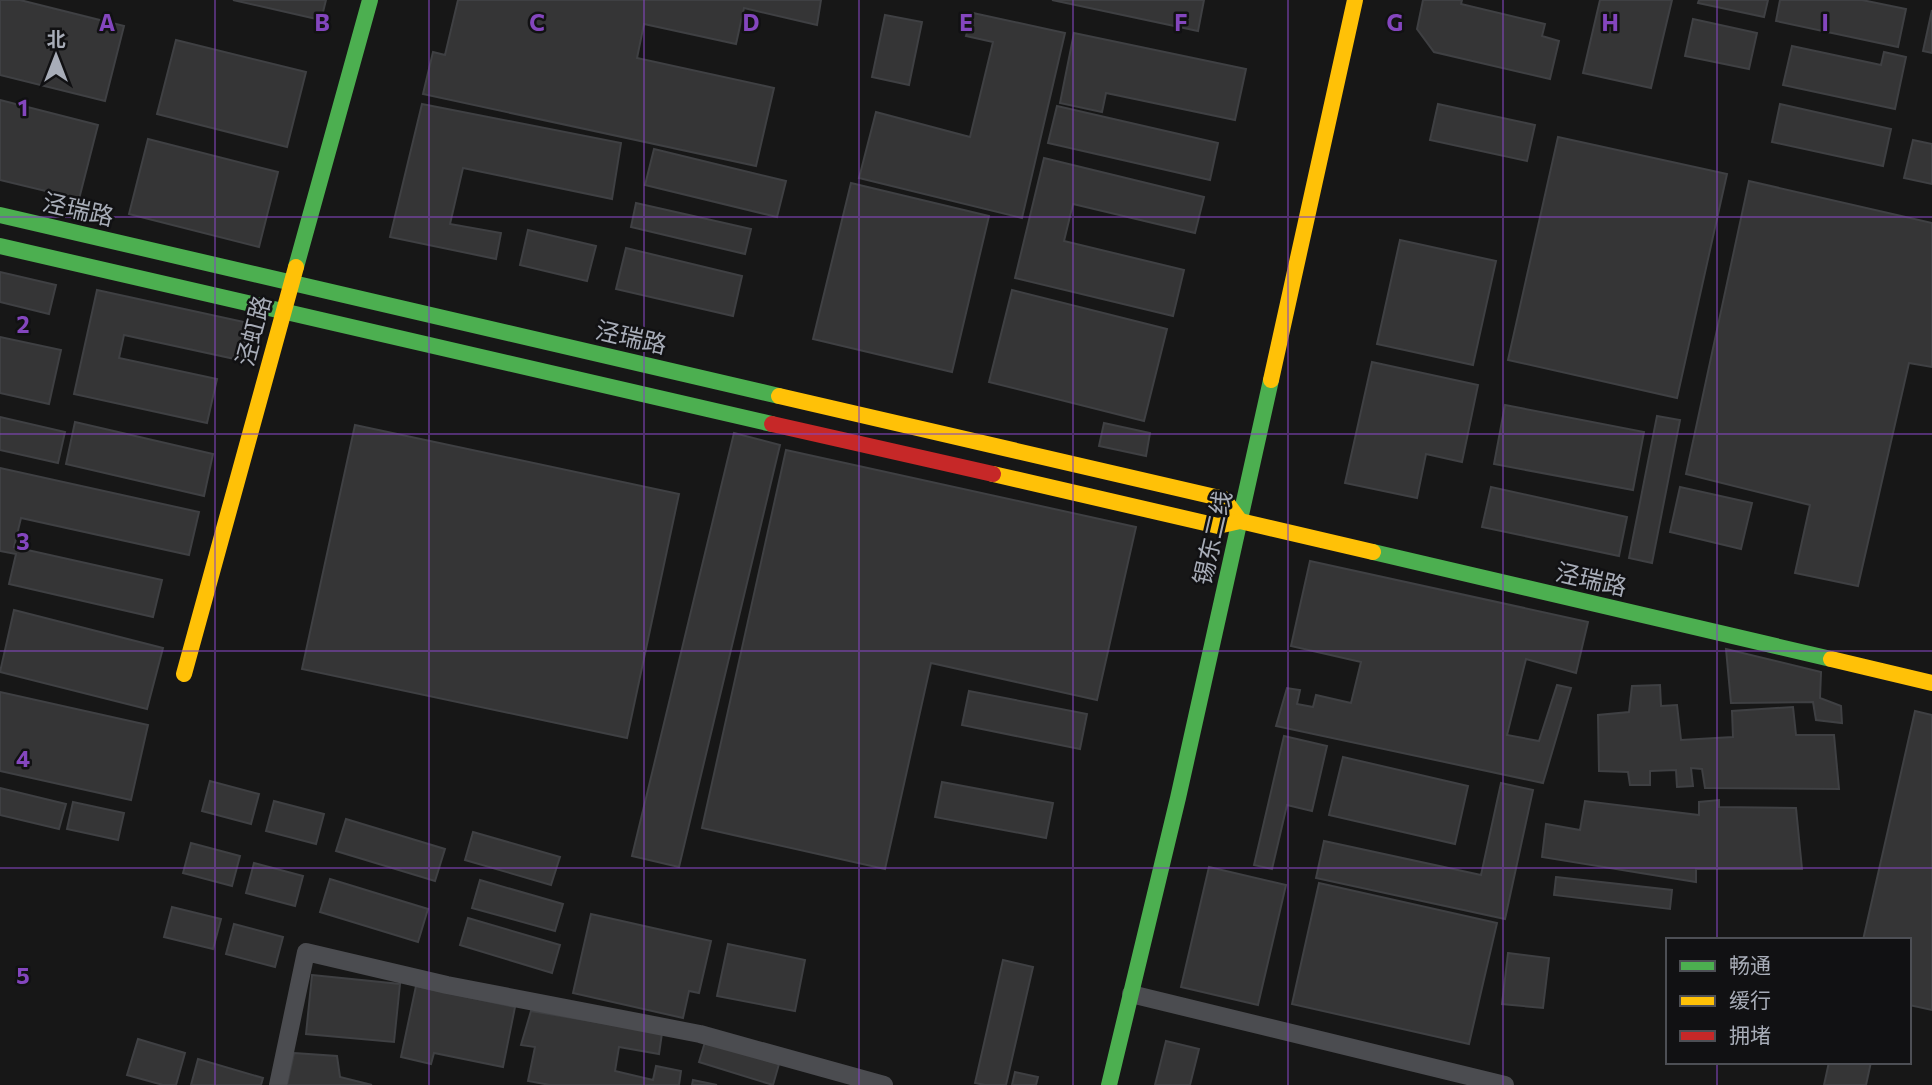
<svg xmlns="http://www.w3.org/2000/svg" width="1932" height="1085" font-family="Commissioner,'Noto Sans SC',sans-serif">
<rect width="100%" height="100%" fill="#171717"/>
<g fill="#353536" stroke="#3f4043" stroke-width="2">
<path d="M0,0H20L124,26L105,101L0,75Z"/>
<path d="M233,0H326L321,20Z"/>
<path d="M458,0H821L817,25L744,8L736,44L644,24L637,58L774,88L756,166L423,94L433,52L445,55Z"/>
<path d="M1052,0H1204L1198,31Z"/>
<path d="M1423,0H1462L1461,4L1545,24L1542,36L1559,41L1550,79L1434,52L1417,29Z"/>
<path d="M1600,0H1672L1651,88L1583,73Z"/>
<path d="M1699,0H1768L1764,17L1698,3Z"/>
<path d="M1780,0H1862L1906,9L1898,47L1776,21Z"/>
<path d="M1932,10V53L1923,51Z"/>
<path d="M973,13L1065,33L1022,218L859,178L876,112L970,137L993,42L966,36Z"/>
<path d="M885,15L922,22L909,85L872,77Z"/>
<path d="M1693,19L1757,33L1749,69L1685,56Z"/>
<path d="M1074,33L1246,69L1235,120L1106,93L1102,112L1060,103Z"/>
<path d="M176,40L306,72L287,147L157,114Z"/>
<path d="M1792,46L1881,65L1884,52L1906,57L1895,109L1783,85Z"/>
<path d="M0,100L98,125L79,199L0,180Z"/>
<path d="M422,104L621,143L612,199L463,168L450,224L501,233L496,259L390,237Z"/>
<path d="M1438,104L1535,125L1527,161L1430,140Z"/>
<path d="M1780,104L1891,129L1883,166L1772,142Z"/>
<path d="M1057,106L1218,143L1210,180L1048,143Z"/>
<path d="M1558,137L1727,174L1677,398L1508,360Z"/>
<path d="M148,139L278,172L259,247L129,214Z"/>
<path d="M1913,140L1932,144V184L1904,178Z"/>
<path d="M654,149L786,181L777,217L645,185Z"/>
<path d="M1044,158L1204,197L1195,233L1073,204L1064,241L1184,270L1173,316L1015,278Z"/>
<path d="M1749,181L1932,223V367L1909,363L1858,586L1795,573L1810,505L1686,474Z"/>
<path d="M851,183L989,216L952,372L813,339Z"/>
<path d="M636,203L751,229L745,254L631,227Z"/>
<path d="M528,230L596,246L587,281L520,265Z"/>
<path d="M1400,240L1496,261L1473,365L1377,344Z"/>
<path d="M626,248L742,276L733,316L616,289Z"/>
<path d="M0,272L56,285L49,314L0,302Z"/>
<path d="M97,290L253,324L244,361L124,335L119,358L217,379L207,423L74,394Z"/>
<path d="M1012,290L1167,329L1144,421L989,382Z"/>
<path d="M0,337L61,350L49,404L0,393Z"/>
<path d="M1372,362L1478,385L1462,462L1426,454L1417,498L1345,483Z"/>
<path d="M1505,405L1644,432L1633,490L1494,464Z"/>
<path d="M1657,416L1680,420L1652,563L1629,558Z"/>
<path d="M0,417L65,432L58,463L0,450Z"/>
<path d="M75,422L213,454L204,496L66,464Z"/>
<path d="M1104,423L1150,433L1146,456L1099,446Z"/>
<path d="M355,425L679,494L627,738L302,669Z"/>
<path d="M734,433L780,445L679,867L632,856Z"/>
<path d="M786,450L1136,527L1097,700L931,663L885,869L702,828Z"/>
<path d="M0,468L199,512L189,555L21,518L14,547L162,580L153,617L9,584L16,554L0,551Z"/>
<path d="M1491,487L1627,517L1619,556L1482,527Z"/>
<path d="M1680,487L1752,503L1741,549L1670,532Z"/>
<path d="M1310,561L1588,622L1576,673L1526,659L1507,735L1539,741L1557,685L1571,688L1543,783L1276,726L1287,688L1300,690L1297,704L1313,707L1316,695L1351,703L1361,662L1291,646Z"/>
<path d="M14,610L163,648L147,709L0,672Z"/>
<path d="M1726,649L1821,672L1820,698L1841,706L1842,723L1816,720L1813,702L1731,703Z"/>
<path d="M1660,685L1661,706L1677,705L1681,740L1733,737L1732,711L1793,707L1796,735H1834L1839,789L1705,788L1702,769L1691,768L1693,786L1677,787L1676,770L1650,771V785H1630L1628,772L1599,771L1598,715L1629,712L1632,686Z"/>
<path d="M969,691L1087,714L1080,749L962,725Z"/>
<path d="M0,692L148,725L131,800L0,771Z"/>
<path d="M1915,711L1932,715V1010L1909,1005V940H1863Z"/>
<path d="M1284,736L1327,746L1312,811L1287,805L1272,869L1254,865Z"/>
<path d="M1343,757L1468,786L1455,844L1329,815Z"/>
<path d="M210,781L259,794L251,824L202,811Z"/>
<path d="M942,782L1053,803L1046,838L935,817Z"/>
<path d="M1501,783L1533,790L1505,919L1316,878L1324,841L1481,875Z"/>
<path d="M0,788L66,804L59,829L0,815Z"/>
<path d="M1719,800V807L1796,808L1802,869H1696V882L1542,857L1546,824L1580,830L1585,801L1699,815V802Z"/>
<path d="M274,801L324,814L316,844L266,831Z"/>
<path d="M73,802L124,813L118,840L67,829Z"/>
<path d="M346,819L445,849L435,881L336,851Z"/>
<path d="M473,832L560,857L551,885L465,860Z"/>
<path d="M191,843L240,856L232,886L183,873Z"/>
<path d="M254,863L303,876L295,906L246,893Z"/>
<path d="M1209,867L1286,885L1258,1005L1181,987Z"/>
<path d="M1556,877L1672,890L1670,909L1554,895Z"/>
<path d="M330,879L428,909L418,942L320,912Z"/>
<path d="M480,880L563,904L555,931L472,908Z"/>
<path d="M1319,883L1497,923L1469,1044L1292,1004Z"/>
<path d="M172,907L221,919L213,949L164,937Z"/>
<path d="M591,914L711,941L699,993L689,991L683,1018L573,993Z"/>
<path d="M468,918L560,945L552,973L460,945Z"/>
<path d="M234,924L283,937L275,967L226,954Z"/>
<path d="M728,944L805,960L795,1011L717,996Z"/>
<path d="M1508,953L1549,958L1543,1008L1502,1004Z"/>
<path d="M1003,960L1033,967L1006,1085H985L975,1083Z"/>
<path d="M312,975L400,984L394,1042L306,1034Z"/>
<path d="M416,986L515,1007L503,1067L434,1053L431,1064L401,1057Z"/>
<path d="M531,1011L662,1033L659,1054L619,1047L615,1071L653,1080L656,1066L681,1071L679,1085H550L528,1081L535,1047L521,1045Z"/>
<path d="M138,1039L185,1053L176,1085H163L127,1075Z"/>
<path d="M1166,1041L1199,1049L1190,1085H1155Z"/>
<path d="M705,1042L779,1064L773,1085L699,1062Z"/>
<path d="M294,1053L337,1056L340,1077L372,1085H287Z"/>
<path d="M198,1059L263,1078L261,1085H191Z"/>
<path d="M1829,1062H1871L1866,1085H1824Z"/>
<path d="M1015,1072L1038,1077L1036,1085H1012Z"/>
<path d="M693,1080L717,1085H692Z"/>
</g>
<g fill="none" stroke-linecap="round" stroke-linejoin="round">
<g stroke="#4b4c50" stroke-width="18">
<path d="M1131,994L1505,1085"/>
<path d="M278,1085L306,952L447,985L700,1034L884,1085"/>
</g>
<g stroke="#4caf50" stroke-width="16">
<path d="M0,215L779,396"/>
<path d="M0,246L772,424"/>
<path d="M296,267L370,0"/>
<path d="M1373,552L1831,659"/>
<path d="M1109,1085L1178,798L1271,380"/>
</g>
<g stroke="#ffc107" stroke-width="16">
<path d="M1271,380L1355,0"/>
<path d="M779,396L1224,499L1240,521"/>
<path d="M993,474L1218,526L1240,521L1373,552"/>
<path d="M1831,659L1932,683"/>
<path d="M184,674L296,267"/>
</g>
<path stroke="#c62828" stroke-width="16" d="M772,424L993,474"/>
</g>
<path fill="none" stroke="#8446be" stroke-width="2" stroke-opacity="0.55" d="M215,0V1085M429,0V1085M644,0V1085M859,0V1085M1073,0V1085M1288,0V1085M1503,0V1085M1717,0V940M0,217H1932M0,434H1932M0,651H1932M0,868H1932M1717,1062V1085"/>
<g text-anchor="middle" stroke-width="5" stroke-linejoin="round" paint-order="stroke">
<g font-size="24" fill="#a8adb8" stroke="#111113">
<text transform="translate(78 210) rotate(13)" y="8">泾瑞路</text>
<text transform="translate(254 331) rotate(-75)" y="8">泾虹路</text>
<text transform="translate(631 338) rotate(13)" y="8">泾瑞路</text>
<text transform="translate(1213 538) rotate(-77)" y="8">锡东二线</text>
<text transform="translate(1591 580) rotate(13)" y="8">泾瑞路</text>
</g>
</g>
<g font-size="23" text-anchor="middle" font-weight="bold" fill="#8446be" stroke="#111113" stroke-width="5" stroke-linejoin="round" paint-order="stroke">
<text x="107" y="31">A</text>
<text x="322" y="31">B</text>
<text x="537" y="31">C</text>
<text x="751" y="31">D</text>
<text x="966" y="31">E</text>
<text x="1181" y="31">F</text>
<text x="1395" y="31">G</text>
<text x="1610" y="31">H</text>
<text x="1825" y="31">I</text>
<text x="23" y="116">1</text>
<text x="23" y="333">2</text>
<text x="23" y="550">3</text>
<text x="23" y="767">4</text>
<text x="23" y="984">5</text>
</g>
<rect x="1666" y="938" width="245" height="126" fill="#111113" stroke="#4d4f55" stroke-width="2"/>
<rect x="1680" y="961" width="35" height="10" fill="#4caf50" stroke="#4d4f55" stroke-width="2"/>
<text x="1729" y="973" font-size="21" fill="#a8adb8">畅通</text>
<rect x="1680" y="996" width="35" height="10" fill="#ffc107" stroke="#4d4f55" stroke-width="2"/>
<text x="1729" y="1008" font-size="21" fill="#a8adb8">缓行</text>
<rect x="1680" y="1031" width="35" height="10" fill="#c62828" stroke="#4d4f55" stroke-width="2"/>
<text x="1729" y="1043" font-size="21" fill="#a8adb8">拥堵</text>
<g transform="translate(56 56)" stroke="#111113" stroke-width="5" paint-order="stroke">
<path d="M0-5L12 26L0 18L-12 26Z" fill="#a8adb8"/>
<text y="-10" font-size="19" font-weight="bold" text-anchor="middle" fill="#a8adb8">北</text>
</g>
</svg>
